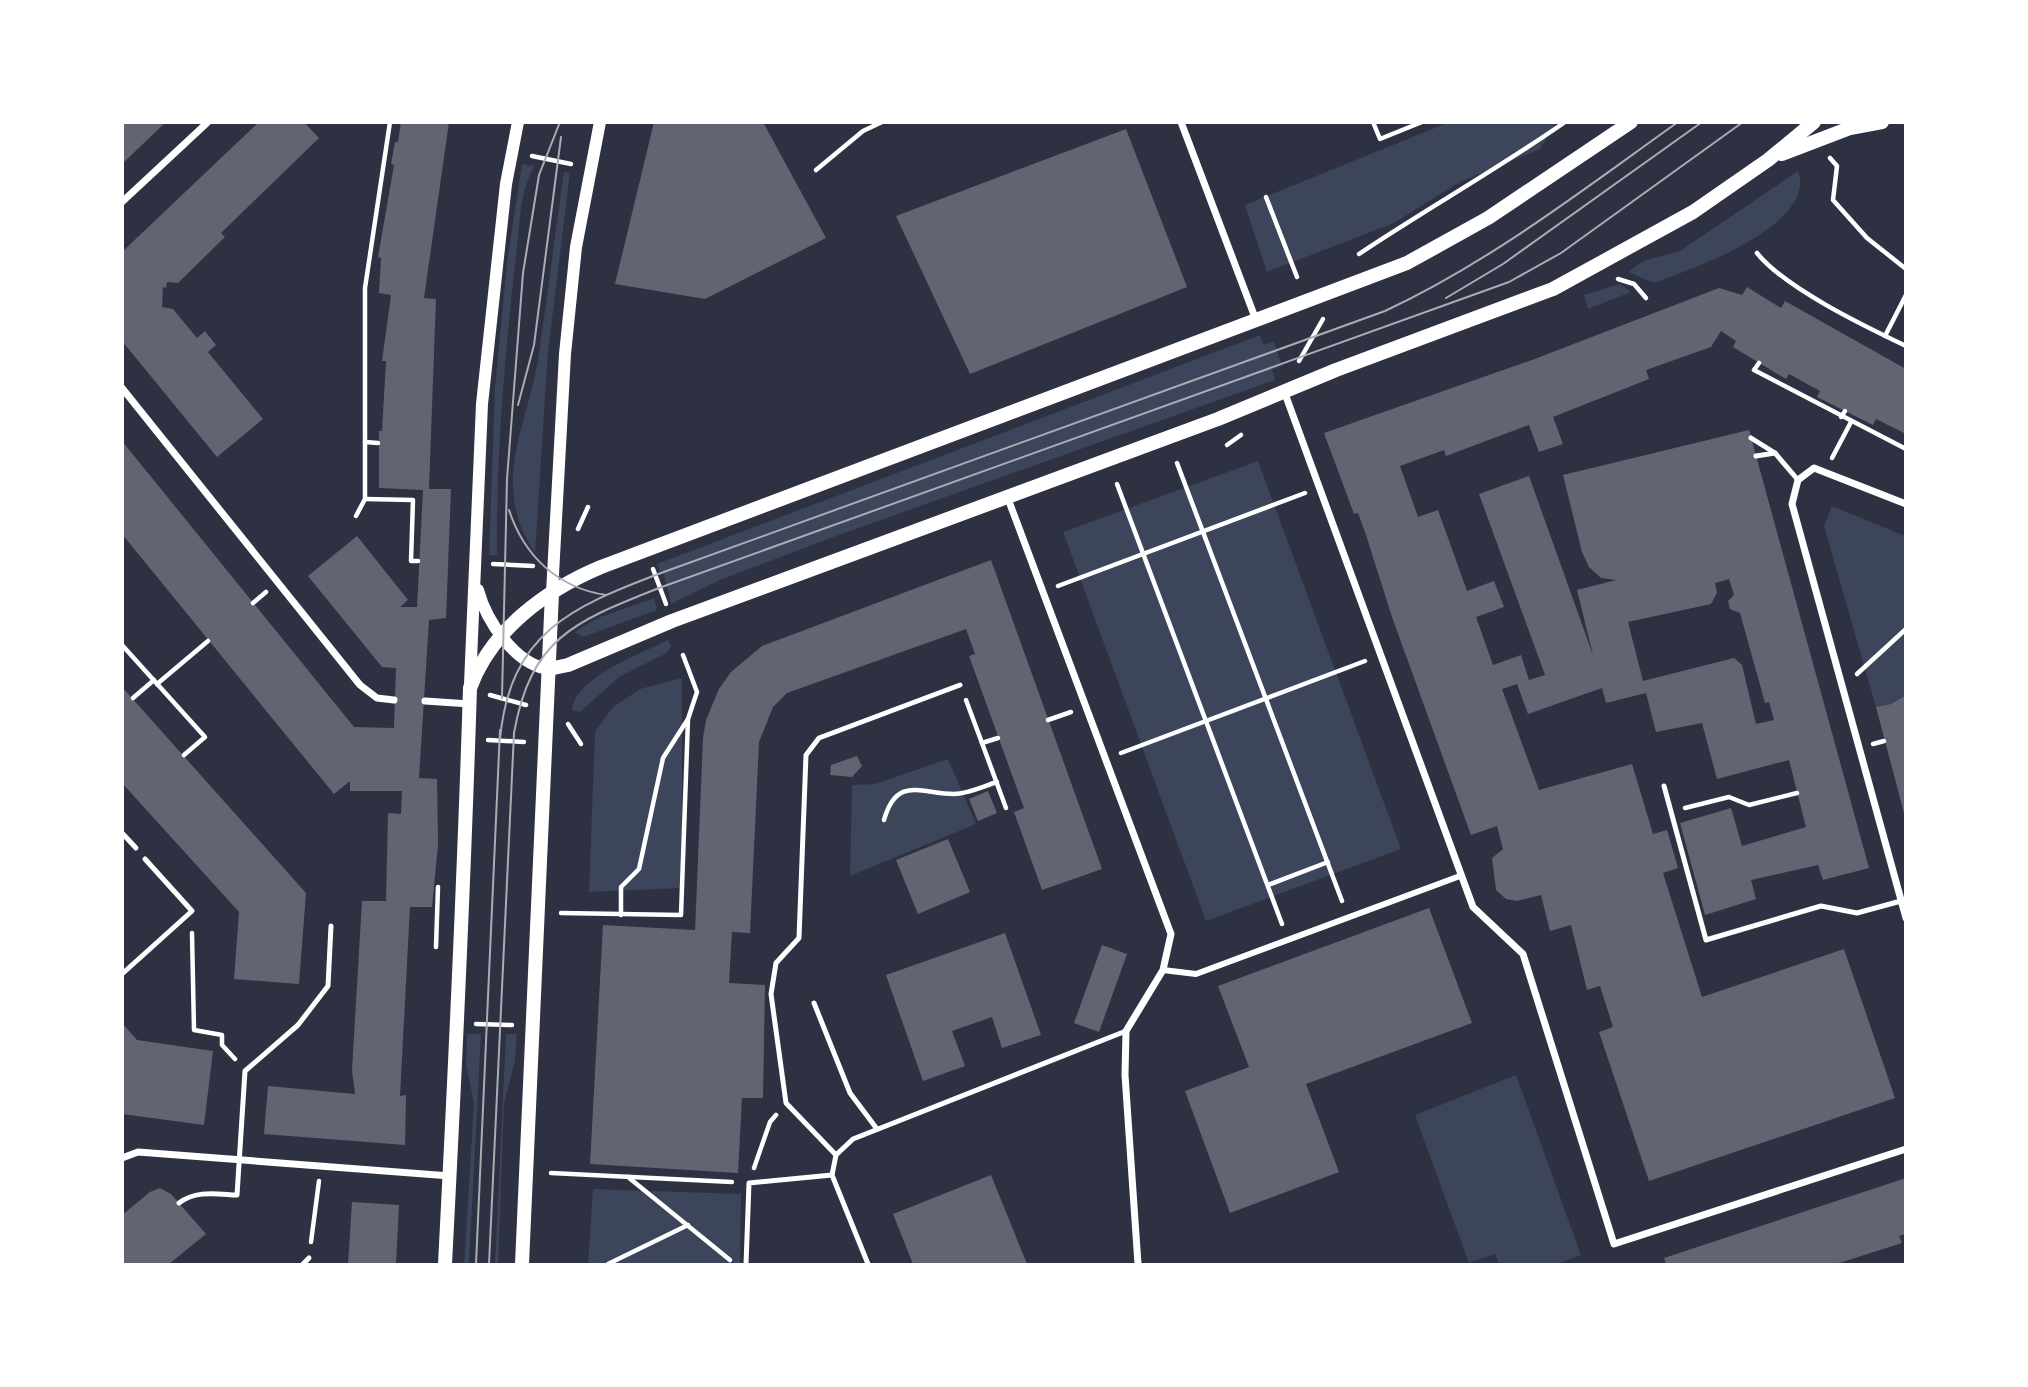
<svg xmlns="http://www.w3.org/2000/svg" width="2028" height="1387" font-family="Arial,sans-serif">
<rect width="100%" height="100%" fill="#2d3142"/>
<g fill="#3c4559">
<path d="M1447,123H1555L1540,149L1458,183L1394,223L1267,272L1245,205Z"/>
<path d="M522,164L535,166C519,189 520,228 516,255C505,354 496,455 497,555H489L495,387L507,262Z"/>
<path d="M1798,171C1818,225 1692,269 1654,283L1628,272L1643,261L1680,251Z"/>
<path d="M564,172L570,173L548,352L535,553C488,483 529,424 539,353C548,293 555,232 564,172Z"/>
<path d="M1620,284L1631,292L1588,309L1584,295Z"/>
<path d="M1260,335L1263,345L1274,342L1282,366L1272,370L1275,380L836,536L720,580L671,604L663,571L660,572L657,564Z"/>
<path d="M1258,461L1401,849L1206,921L1063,532Z"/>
<path d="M1832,506L1905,536V695L1891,704L1876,707L1824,526Z"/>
<path d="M654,598L657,609L654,611L583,637L574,632L600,617Z"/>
<path d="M668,640L671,646L667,653L619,677L580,712L572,710C575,677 643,653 668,640Z"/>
<path d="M682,678V888L589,892L595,732L612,708L640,689Z"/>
<path d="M948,759L976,824L850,876L852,785L875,784Z"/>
<path d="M467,1034H481L469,1264H464L474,1104L466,1063Z"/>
<path d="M506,1034H517L515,1061L504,1103L498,1264H495Z"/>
<path d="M1516,1075L1581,1255L1557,1264H1499L1495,1254L1469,1263L1415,1115Z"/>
<path d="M593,1189L741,1194L740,1264H588Z"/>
</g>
<g fill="#626471" fill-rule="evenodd">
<path d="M122,122H166L122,164Z"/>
<path d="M259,122H304L319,138L221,233L225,237L178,283L167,282L166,288L163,287L162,307L173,309L197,338L205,331L216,345L208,352L263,419L217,457L122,341V252Z"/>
<path d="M401,122H449L424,298L436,299L429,489H451L446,618L429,620L419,778L437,779L438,844L432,907H410L400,1096L406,1095L405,1145L264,1134L268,1086L355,1094L352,1070L362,901H386L388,813L401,814L402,791H350V781L334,794L122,534V441L354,727L394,728L396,668L382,667L308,576L357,536L408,600L400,607H417L423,490L379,488V431H382L386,361H382L391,295L379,293L381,258L378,257L394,165L391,164L395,142H398Z"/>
<path d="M654,122H763L826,238L705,299L615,284Z"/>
<path d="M1126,129L1187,287L970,374L896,216Z"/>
<path d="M1747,287L1781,308L1785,301L1906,369V434L1876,419L1873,425L1817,397L1820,391L1789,374L1786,379L1733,347L1736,341L1721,331L1711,347L1646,370L1649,379L1553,417L1563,444L1539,452L1529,425L1446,456L1444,450L1400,466L1418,517L1438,510L1467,591L1494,581L1504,607L1476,617L1493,665L1521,655L1529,680L1545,675L1479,494L1529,476L1593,655L1577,590L1616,580L1601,578L1589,567L1582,552L1563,475L1749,430L1869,868L1823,880L1818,865L1751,880L1756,899L1705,915L1680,823L1731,808L1742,846L1806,827L1789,760L1717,779L1702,723L1656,732L1646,693L1606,703L1602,688L1528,714L1517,684L1502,689L1539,790L1632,764L1653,834L1667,830L1678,868L1663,873L1702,997L1844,949L1895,1098L1649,1181L1599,1032L1613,1027L1600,986L1587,990L1571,925L1550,931L1541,895L1517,901L1506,899L1496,890L1492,858L1503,849L1497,826L1471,835L1392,617L1366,535L1358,513L1354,514L1324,433L1532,360L1719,288L1742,295ZM1729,579L1734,595L1728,601L1730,609L1740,613L1765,703L1769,702L1774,720L1756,724L1742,665L1734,658L1643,681L1628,622L1711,604L1717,593L1715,583Z"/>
<path d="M991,560L1102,869L1042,890L1014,812L1024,808L969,656L975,654L966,629L787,693L773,707L759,742L750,933L732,932L729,983L765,985L763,1098H742L738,1173L590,1164L603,925L695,930L703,738L706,720L719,689L731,672L762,646Z"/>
<path d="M122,687L306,893L299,984L234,979L239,912L122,783Z"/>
<path d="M1906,695V817H1905L1876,707L1891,704Z"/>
<path d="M857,756L862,766L852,777L830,775L831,765Z"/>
<path d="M988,791L997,813L978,821L969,799Z"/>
<path d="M948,839L970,892L918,914L896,860Z"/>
<path d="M1429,908L1472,1023L1306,1084L1339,1172L1230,1213L1185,1091L1249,1067L1218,986Z"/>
<path d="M1005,933L1041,1035L1002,1048L992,1017L952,1031L965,1066L923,1081L886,975Z"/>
<path d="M1102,945L1127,954L1099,1032L1074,1023Z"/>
<path d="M122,1023L137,1040L213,1051L204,1125L122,1114Z"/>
<path d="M991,1175L1027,1264H913L893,1214Z"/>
<path d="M1906,1178V1234L1899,1236L1902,1243L1836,1264H1666L1664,1258Z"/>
<path d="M160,1188L171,1194L206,1234L169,1264H122V1215L150,1192Z"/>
<path d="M352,1202L399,1205L396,1264H348Z"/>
</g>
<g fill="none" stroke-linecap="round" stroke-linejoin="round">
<g stroke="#fff" stroke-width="4.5">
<path d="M1373,122L1380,139L1422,122"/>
<path d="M532,156L571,164"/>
<path d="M1830,158L1837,166L1833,200L1867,238L1906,269"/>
<path d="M816,170L863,131L882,122"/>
<path d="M1266,197L1297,277"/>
<path d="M1757,253C1785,288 1864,326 1906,346"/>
<path d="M1359,254C1426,209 1498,169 1565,122"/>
<path d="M1618,279L1634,284L1646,298"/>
<path d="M1885,336L1906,295"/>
<path d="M1299,361L1323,319"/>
<path d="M1759,363L1754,370L1906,449"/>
<path d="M1841,417L1845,411"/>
<path d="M365,442L378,443"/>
<path d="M1227,445L1241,435"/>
<path d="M1832,458L1851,422"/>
<path d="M1177,463L1342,901"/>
<path d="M1117,484L1282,924"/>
<path d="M365,499L413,500L411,561H418"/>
<path d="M356,516L365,499V288L390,122"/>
<path d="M578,529L588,507"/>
<path d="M493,564L533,566"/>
<path d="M653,569L666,604"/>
<path d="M1058,586L1305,493"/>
<path d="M253,603L266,592"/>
<path d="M122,645L205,737L184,755"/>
<path d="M1857,674L1906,629"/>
<path d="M157,684L208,641"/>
<path d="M490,695L526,705"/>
<path d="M133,698L154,680"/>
<path d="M966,700L982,743L998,738"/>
<path d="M1048,720L1071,712"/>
<path d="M568,724L581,744"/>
<path d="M488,740L524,742"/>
<path d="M982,743L1006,808"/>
<path d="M1873,744L1884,741"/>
<path d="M1121,753L1365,661"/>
<path d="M1685,808L1729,797L1749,805L1797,793"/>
<path d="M884,820C897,775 921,794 954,794C968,794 984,786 997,782"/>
<path d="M1268,885L1328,862"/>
<path d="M561,913L681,915L688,719"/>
<path d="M621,915V887L639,869L663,758L688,719L697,692L683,655"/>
<path d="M192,933L194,1030L222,1035V1045L235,1059"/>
<path d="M436,947L438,887"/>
<path d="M476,1024L512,1025"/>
<path d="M754,1168L770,1122L776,1115"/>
<path d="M551,1173L732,1182"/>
<path d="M628,1177L730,1260"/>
<path d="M311,1242L319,1181"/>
<path d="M608,1264L688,1225"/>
</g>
<g stroke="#fff" stroke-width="5">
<path d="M1751,438L1775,453L1798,480"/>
<path d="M1756,456L1775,453"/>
<path d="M1664,786L1706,940L1821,906L1857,913L1901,901"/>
<path d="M122,833L136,848"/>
<path d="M122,974L192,911L145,859"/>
<path d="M814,1003L850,1093L877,1129"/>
<path d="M836,1155L786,1103L771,994L776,963L799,938L806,755L819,738L960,685"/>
<path d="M179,1203C196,1190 216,1194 237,1195L245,1071L298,1025L328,986L331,926"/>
<path d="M303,1264L309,1258"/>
<path d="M746,1264L749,1183L832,1175"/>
<path d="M868,1264L832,1175L836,1155L853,1139L1126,1031"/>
</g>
<path stroke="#fff" stroke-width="6" d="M1163,970L1196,974L1460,876"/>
<g stroke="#fff" stroke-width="7">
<path d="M1181,122L1256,320"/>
<path d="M122,202L208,122"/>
<path d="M122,388L360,685L377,698L394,700"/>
<path d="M1284,391L1473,907L1523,954L1614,1244L1906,1149"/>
<path d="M1007,496L1171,934L1163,970L1126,1031L1125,1075L1138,1264"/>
<path d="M1906,504L1814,468L1798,480L1792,504L1906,918"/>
<path d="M425,701L470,704"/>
<path d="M122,1158L138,1152L450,1176"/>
</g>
<g stroke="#fff" stroke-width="12">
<path d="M478,590C486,620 515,665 549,669"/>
<path d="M552,593L565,354L576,247L600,122"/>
<path d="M470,684L482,404L506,184L518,122"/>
</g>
<g stroke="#fff" stroke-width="14">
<path d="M1782,154L1850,128L1882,122"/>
<path d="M549,669L568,665L672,621L1218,419L1336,370L1553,289L1693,212L1768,160L1814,122"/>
<path d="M445,1264C455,1072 464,880 470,688C491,630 546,590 601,567L1407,263L1488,218L1631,122"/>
<path d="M522,1264L552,593"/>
</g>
<g stroke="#abadb3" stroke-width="2">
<path d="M1446,298L1503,264L1702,122"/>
<path d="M518,405L534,345L561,137"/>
<path d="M509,510C524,556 558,588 606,595"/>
<path d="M502,698L507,479L523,273L539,175L560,122"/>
<path d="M500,739C510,633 571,607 661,573L1385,311C1490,262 1584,189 1678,122"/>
<path d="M476,1264L500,730"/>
<path d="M489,1264L514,733C531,637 576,621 659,588L1509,282L1561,253L1743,122"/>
</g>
</g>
<rect width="2028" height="1387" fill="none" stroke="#ffffff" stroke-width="248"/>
</svg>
